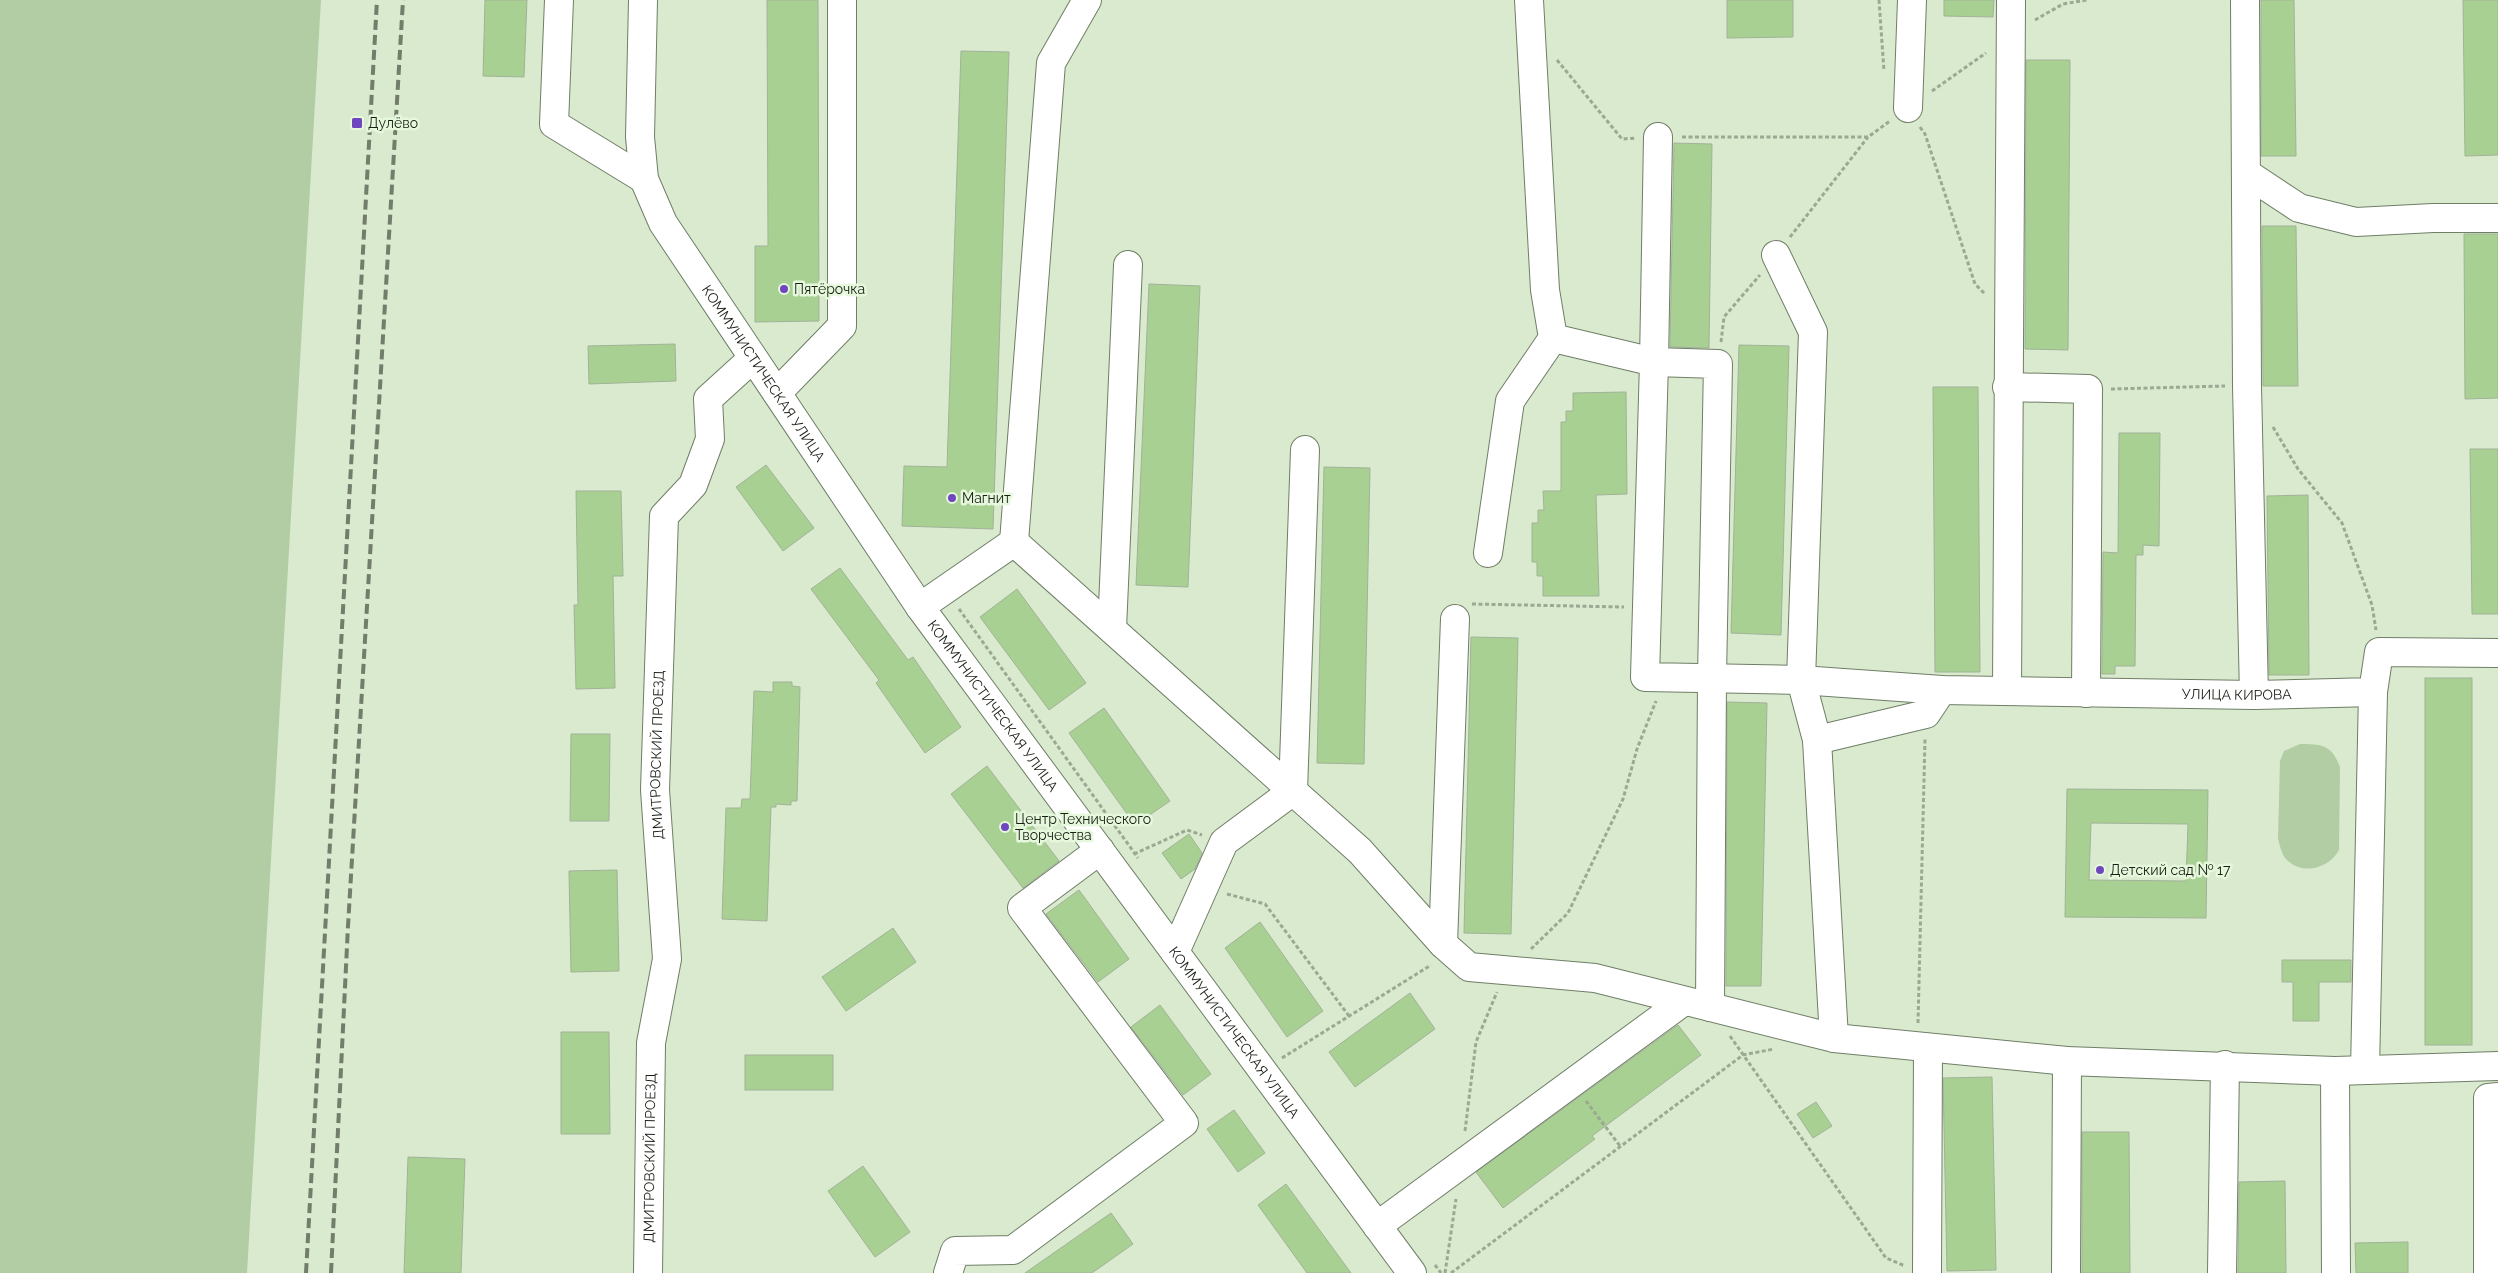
<svg xmlns="http://www.w3.org/2000/svg" width="2498" height="1273" font-family="Raleway,sans-serif">
<rect width="100%" height="100%" fill="#d9eacf"/>
<g fill="#b2cda4">
<path d="M0,0H321L247,1273H0Z"/>
<path d="M2300,744C2322,744 2332,745 2340,767L2339,850C2330,867 2305,876 2288,861C2282,856 2280,846 2278,839L2280,761L2284,751Z"/>
</g>
<g fill="#a9d093" stroke="#a1b298" fill-rule="evenodd">
<path d="M485,0H527L524,77L483,76Z"/>
<path d="M767,0H818L819,321L755,322V246H768Z"/>
<path d="M1727,0H1793V37L1727,38Z"/>
<path d="M1944,0H1994L1993,17L1944,16Z"/>
<path d="M2261,0H2294L2296,156H2261Z"/>
<path d="M2463,0H2498V155L2465,156Z"/>
<path d="M961,51L1009,52L993,529L902,526L904,466L947,467Z"/>
<path d="M2026,60H2070L2068,350L2025,349Z"/>
<path d="M1674,143L1712,144L1709,348L1670,347Z"/>
<path d="M2262,226H2296L2298,386H2263Z"/>
<path d="M2464,234H2498V398L2465,399Z"/>
<path d="M1149,284L1200,286L1188,587L1136,585Z"/>
<path d="M675,344L676,381L589,384L588,346Z"/>
<path d="M1739,345L1789,346L1781,635L1731,633Z"/>
<path d="M1933,387H1978L1980,672H1935Z"/>
<path d="M1626,392L1627,494L1596,495L1599,596H1543V576H1537V562H1532V523H1538V510H1544L1543,491H1561V422H1566V411H1573V393Z"/>
<path d="M2119,433H2160L2159,546L2143,545V555H2136L2135,666H2115V674H2102L2103,552L2118,553Z"/>
<path d="M2470,449H2498V614H2472Z"/>
<path d="M766,465L814,528L783,551L736,487Z"/>
<path d="M1324,467L1370,468L1364,764L1317,763Z"/>
<path d="M576,491H621L623,576H613L615,688L576,689L574,605H578Z"/>
<path d="M2308,495L2309,675H2269L2267,496Z"/>
<path d="M840,568L908,660L913,657L961,727L925,753L876,683L879,680L811,589Z"/>
<path d="M1017,589L1086,683L1049,710L980,617Z"/>
<path d="M1471,637L1518,638L1511,934L1464,933Z"/>
<rect x="2425" y="678" width="47" height="367"/>
<path d="M773,682H792V686L800,687L797,801H791V805L776,804V807H771L767,921L722,919L726,808H741L742,799H750L754,691L773,692Z"/>
<path d="M1727,702L1767,703L1761,986H1726Z"/>
<path d="M1104,708L1170,801L1135,825L1069,733Z"/>
<path d="M571,734H610L609,821H570Z"/>
<path d="M987,766L1059,861L1023,888L951,794Z"/>
<path d="M2067,789L2208,790L2206,918L2065,917ZM2091,823L2188,824L2186,881L2089,880Z"/>
<path d="M1189,834L1202,853L1195,869L1181,879L1162,853Z"/>
<path d="M617,870L619,971L571,972L569,871Z"/>
<path d="M1079,890L1129,959L1098,982L1046,914Z"/>
<path d="M1260,922L1323,1011L1287,1037L1225,948Z"/>
<path d="M893,928L916,962L846,1011L822,977Z"/>
<path d="M2282,960H2351V982H2319V1021H2293V982H2282Z"/>
<path d="M1410,993L1435,1029L1355,1087L1329,1052Z"/>
<path d="M1160,1005L1211,1074L1183,1095L1131,1027Z"/>
<path d="M1678,1025L1701,1055L1592,1136L1595,1139L1503,1208L1476,1172Z"/>
<path d="M561,1032H609L610,1134H561Z"/>
<rect x="745" y="1055" width="88" height="35"/>
<path d="M1992,1077L1996,1270L1947,1271L1943,1078Z"/>
<path d="M1816,1102L1832,1126L1813,1138L1797,1114Z"/>
<path d="M1234,1110L1265,1153L1238,1172L1207,1129Z"/>
<path d="M2082,1132H2129L2130,1273H2082Z"/>
<path d="M408,1157L465,1159L461,1273H404Z"/>
<path d="M863,1166L910,1232L875,1257L828,1191Z"/>
<path d="M2285,1181L2286,1273H2238L2239,1182Z"/>
<path d="M1286,1184L1351,1273H1307L1258,1205Z"/>
<path d="M1111,1213L1133,1244L1092,1273H1025Z"/>
<path d="M2408,1242V1273H2356L2355,1243Z"/>
</g>
<g fill="none" stroke-linecap="round" stroke-linejoin="round">
<g stroke="#6f7e66" stroke-width="30">
<g id="minor">
<path d="M559,0L554,124L644,179"/>
<path id="s1" d="M643,0L640,137L644,179L663,223L920,607L1412,1273"/>
<path d="M2245,0L2247,386L2254,695"/>
<path d="M1908,108L1912,0"/>
<path d="M1658,137L1654,362L1718,364L1712,677L1710,1007"/>
<path d="M2246,173L2299,208L2356,222L2433,218H2498"/>
<path d="M1776,255L1813,332L1801,680L1817,740L1834,1038"/>
<path id="s2" d="M1553,338L1654,362L1645,677L1801,680L1942,690L2254,695L2373,692L2379,652L2498,653"/>
<path d="M2007,387L2088,389L2086,693"/>
<path d="M777,393L842,326V0"/>
<path d="M1014,542L1051,63L1087,0"/>
<path d="M1488,553L1510,401L1553,338L1545,290L1529,0"/>
<path d="M920,607L1014,542L1360,851L1443,944L1469,967L1595,978L1834,1038L2067,1061L2335,1071L2498,1066"/>
<path d="M1112,629L1128,265"/>
<path d="M2007,690L2011,0"/>
<path d="M1817,740L1926,714L1942,690"/>
<path d="M1443,944L1455,619"/>
<path d="M1175,952L1224,842L1293,791L1305,450"/>
<path d="M2365,1070L2373,692"/>
<path d="M2335,1071L2336,1273"/>
<path d="M1377,1226L1684,1001"/>
<path id="s3" d="M648,1273L651,1043L667,959L655,790L664,516L693,485L710,439L708,399L753,358"/>
<path d="M948,1273L955,1251L1013,1250L1184,1123L1022,908L1100,850"/>
<path d="M1927,1273L1928,1048"/>
<path d="M2066,1273L2067,1061"/>
<path d="M2222,1273L2225,1065"/>
<path d="M2488,1273V1098L2498,1097"/>
</g>
</g>
<g stroke="#9ba993" stroke-width="3" stroke-dasharray="4 2.5" stroke-linecap="butt">
<path d="M1879,0L1884,71"/>
<path d="M2035,20L2063,4L2087,0"/>
<path d="M1557,60L1622,139L1636,138"/>
<path d="M1932,91L1986,53"/>
<path d="M1920,127L1925,134L1975,284L1985,294"/>
<path d="M1682,137H1868L1890,121"/>
<path d="M1790,237L1868,137"/>
<path d="M1721,342L1724,317L1760,275"/>
<path d="M2111,389L2225,386"/>
<path d="M2273,427L2298,469L2342,523L2372,605L2376,630"/>
<path d="M1472,604L1624,607"/>
<path d="M959,609L1138,858"/>
<path d="M1134,854L1187,830L1202,835"/>
<path d="M1227,894L1265,904L1349,1016"/>
<path d="M1531,949L1568,913L1623,799L1637,749L1656,701"/>
<path d="M1918,1023L1925,739"/>
<path d="M1730,1036L1886,1258L1905,1266"/>
<path d="M1282,1058L1431,965"/>
<path d="M1586,1101L1620,1146"/>
<path d="M1465,1131L1476,1042L1497,992"/>
<path d="M1435,1265L1441,1273"/>
<path d="M1445,1273L1456,1199"/>
<path d="M1451,1273L1743,1055L1774,1049"/>
</g>
<use href="#minor" stroke="#fff" stroke-width="28"/>
<g stroke="#727d6b" stroke-width="4" stroke-dasharray="10 5" stroke-linecap="butt">
<path d="M306,1273L377,0"/>
<path d="M331,1273L348,926L403,0"/>
</g>
</g>
<g fill="#7046be" stroke="#e6f8dc" stroke-width="2">
<rect x="351" y="117" width="12" height="12" rx="2.5"/>
<circle cx="784" cy="289" r="5"/>
<circle cx="952" cy="498" r="5"/>
<circle cx="1005" cy="827" r="5"/>
<circle cx="2100" cy="870" r="5"/>
</g>
<g text-anchor="middle" stroke-width="5" stroke-linejoin="round" paint-order="stroke">
<g font-size="14" fill="#191f15" stroke="#e6f8dc" text-anchor="start">
<text x="368" y="128">Дулёво</text>
<text x="794" y="294">Пятёрочка</text>
<text x="962" y="503">Магнит</text>
<text x="1015" y="824">Центр Технического<tspan x="1015" dy="16">Творчества</tspan></text>
<text x="2110" y="875">Детский сад № 17</text>
</g>
<g font-size="14" fill="#191f15" stroke="#e6f8dc">
<text dy="5" stroke="none"><textPath href="#s1" startOffset="408">КОММУНИСТИЧЕСКАЯ УЛИЦА</textPath></text>
<text dy="5" stroke="none"><textPath href="#s2" startOffset="1011">УЛИЦА КИРОВА</textPath></text>
<text dy="5" stroke="none"><textPath href="#s1" startOffset="812">КОММУНИСТИЧЕСКАЯ УЛИЦА</textPath></text>
<text dy="5" stroke="none"><textPath href="#s3" startOffset="520">ДМИТРОВСКИЙ ПРОЕЗД</textPath></text>
<text dy="5" stroke="none"><textPath href="#s1" startOffset="1218">КОММУНИСТИЧЕСКАЯ УЛИЦА</textPath></text>
<text dy="5" stroke="none"><textPath href="#s3" startOffset="115">ДМИТРОВСКИЙ ПРОЕЗД</textPath></text>
</g>
</g>
</svg>
